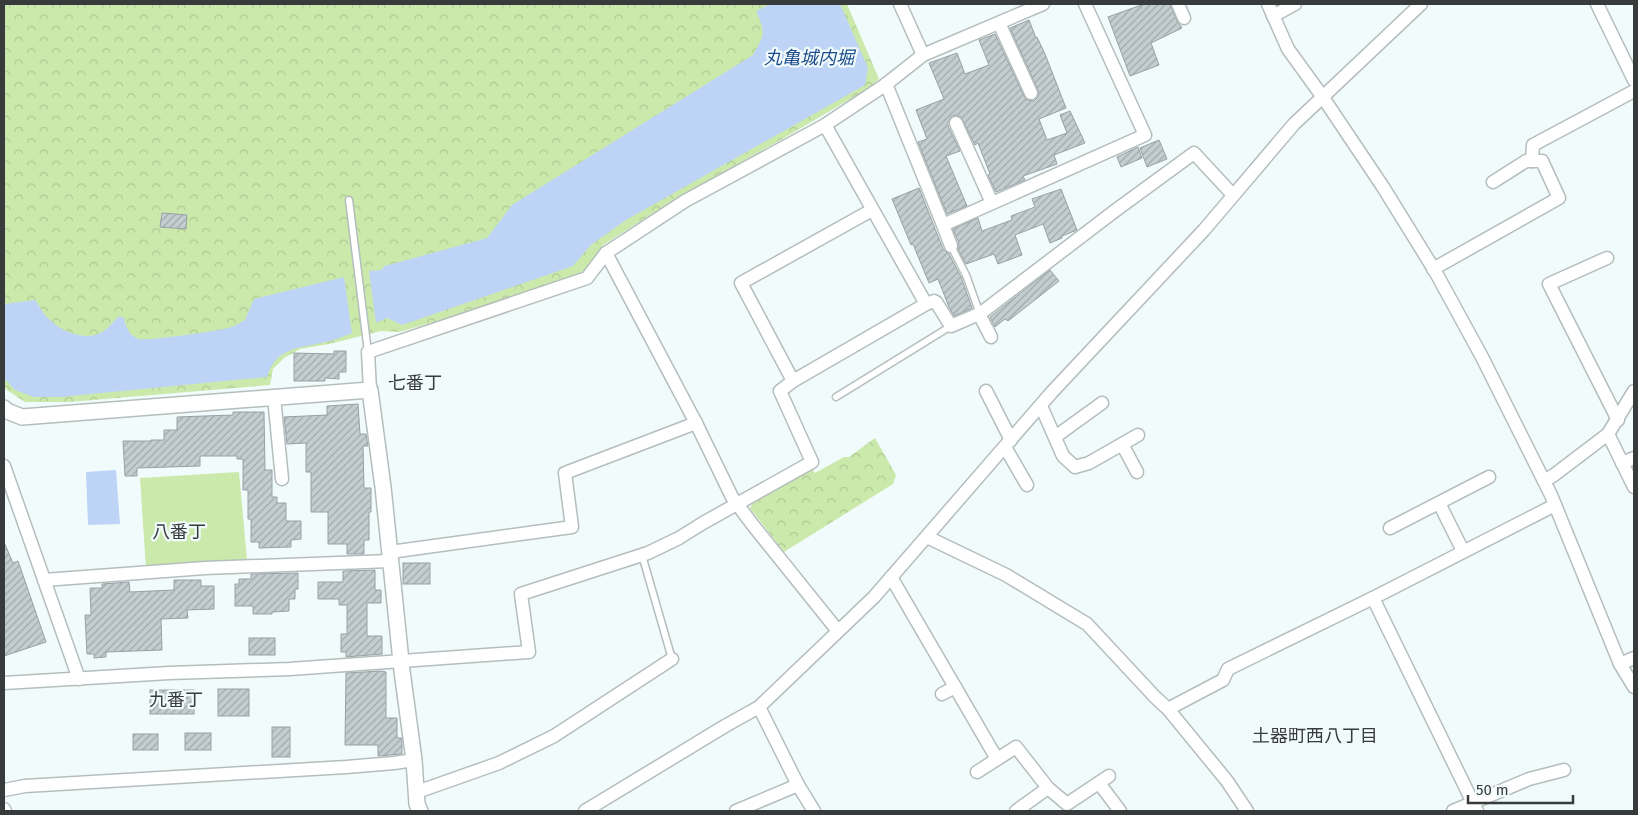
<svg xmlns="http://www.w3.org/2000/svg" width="1638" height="815" font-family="'Fira Sans','Noto Sans JP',sans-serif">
<defs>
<pattern id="park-crowns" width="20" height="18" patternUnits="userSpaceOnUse" patternTransform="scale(1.25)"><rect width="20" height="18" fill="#cbe9ab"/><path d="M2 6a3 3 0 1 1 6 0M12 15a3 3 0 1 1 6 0" fill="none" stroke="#afc994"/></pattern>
<pattern id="building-hatch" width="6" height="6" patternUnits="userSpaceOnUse" patternTransform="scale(1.25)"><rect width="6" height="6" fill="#c4cdd0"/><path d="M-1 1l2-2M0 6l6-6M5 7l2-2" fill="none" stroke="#a0a8aa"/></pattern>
</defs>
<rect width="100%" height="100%" fill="#f1fbfb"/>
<g fill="url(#park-crowns)">
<path d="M4,4H847L879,79L869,88L779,141L675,199L603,245L585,270L573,277L481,309L399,332L381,331L329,344L300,349L284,358L273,369L270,385L69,402H25L7,390L4,386Z"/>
<path d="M875,438L896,475L893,484L784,552L750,508L753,502L811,468L815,473L844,457H849Z"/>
</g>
<path fill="#cbe9ab" d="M239,472L247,560L146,568L140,478Z"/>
<g fill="#bdd4f6">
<path d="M770,4H840L868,68L865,85L626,220L591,245L573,266L402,325L387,318L376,323L369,271L381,270L385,266L487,238L512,205L753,55C765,34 766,33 756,11Z"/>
<path d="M344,277L352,333C344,336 335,340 326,342C301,348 275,347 267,377L60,397H34L15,390L4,378V304L35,300C39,305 42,312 46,316C59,331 87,344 105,330C110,327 114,320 119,316L124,318C126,327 129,336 139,339C146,341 221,331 231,327C236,326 241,322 245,320L254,299Z"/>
<path d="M116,470L120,524L88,525L86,472Z"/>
</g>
<g fill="url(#building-hatch)" stroke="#98a0a4">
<path d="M1144,4H1170L1177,21L1182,28L1151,43L1159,65L1130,76L1108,17Z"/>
<path d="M1029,20L1036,38L1037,37L1045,54L1066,108L1039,119L1047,140L1067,133L1060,115L1070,111L1085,143L1054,155L1057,164L1023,176L1025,180L996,192L988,175L990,174L978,143L975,145L961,117L956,115L952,116L948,122V126L960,151L946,156L967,206L947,214L918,142L927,139L916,110L944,99L929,63L957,53L965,74L989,65L979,40L995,34L1024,96L1027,100L1034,101L1038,97V90L1010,28Z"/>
<path d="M1159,140L1167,159L1147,167L1140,148Z"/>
<path d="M1138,147L1142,158L1121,167L1117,157Z"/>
<path d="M919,188L943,249L949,254L961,277L972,308L954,316L949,307L938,279L929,283L913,244L911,245L892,199Z"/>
<path d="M1061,189L1077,230L1062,236V238L1050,243L1043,224L1015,235L1022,255L998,264L994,254L966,264L958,249L959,243L953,229L978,218L982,231L1012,220L1011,216L1035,207L1032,199Z"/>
<path d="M162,213L187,215L186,229L160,227Z"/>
<path d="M1050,270L1059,281L1008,321L1005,319L995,327L990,317Z"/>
<path d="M334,351H346V372H339V379L325,378V381H294V353L334,354Z"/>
<path d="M358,404L360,434H366L368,446H363L364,488H371V512H369V540H364V554H347V544H328V512H311V472H306V443L287,444L284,417L327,415V406Z"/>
<path d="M233,412H264L265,470H272V497H277V503H286V521H301V539L291,540V547L259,548V542H251V519H248V490H243V459H237V456H200V466L137,468V476H125L123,441H151V440H164V430H177V417L233,415Z"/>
<path d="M4,542L13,563L18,561L46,642L4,656Z"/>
<rect x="403" y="563" width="27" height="21"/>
<path d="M375,570V590H381V603H367V636H382V654L346,657V652H341V634H347V605H339V599H318V582H343V571Z"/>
<path d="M298,573V589H295V599H289V611L272,612V614H253V606H235V584H239V579H251V574Z"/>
<path d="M174,580H201V586H214V609L187,610L188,618L161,619L162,650L106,652V657L94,658V654H87L85,615H91L90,588H102V584L129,582L130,592L174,590Z"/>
<rect x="249" y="638" width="26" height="17"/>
<path d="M382,671L386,672V718H397V738H402V754L378,756V745H345L346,673Z"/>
<rect x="218" y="689" width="31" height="27"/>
<rect x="150" y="690" width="44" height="24"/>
<rect x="272" y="727" width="18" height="30"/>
<rect x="185" y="733" width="26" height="17"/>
<rect x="133" y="734" width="25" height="16"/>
</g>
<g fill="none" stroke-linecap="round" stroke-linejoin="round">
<g stroke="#b4bebd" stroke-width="9">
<g id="service">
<path d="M349,200L368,352"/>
<path d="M951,246L966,275L980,314"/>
<path d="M836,397L951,326"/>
<path d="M642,555L672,659"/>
</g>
</g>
<g stroke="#b4bebd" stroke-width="15">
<g id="minor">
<path d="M900,4L923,55"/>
<path d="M1178,4L1184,18"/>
<path d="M1268,4L1288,49L1322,96L1383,187L1435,271L1482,357L1551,495L1620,664L1634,687"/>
<path d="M1597,4L1634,80"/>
<path d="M1273,16L1295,4"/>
<path d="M999,23L1031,93"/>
<path d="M886,84L943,225L1145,135L1085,4"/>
<path d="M956,123L992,203"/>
<path d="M1532,161L1533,145L1634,91"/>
<path d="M943,225L951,246"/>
<path d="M606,253L696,423L732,497L752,524L838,631"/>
<path d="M1607,258L1549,284L1618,420"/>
<path d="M1433,269L1559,198L1542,161H1526L1493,182"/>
<path d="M926,304L934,301L936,302L951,326L981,313L1116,210L1194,153L1233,195"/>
<path d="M979,314L991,337"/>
<path d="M793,381L926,304L825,125"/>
<path d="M370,390L368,352L587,278L606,253L685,201L825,125L885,85L923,55L1043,4"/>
<path d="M986,391L1011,440"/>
<path d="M274,397L282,479"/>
<path d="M1041,406L1063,456L1075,467L1089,463L1138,435"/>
<path d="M1608,434L1634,487"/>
<path d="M1055,437L1102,403"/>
<path d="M1122,444L1137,472"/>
<path d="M1005,447L1027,485"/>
<path d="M1622,463L1634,458"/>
<path d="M4,466L79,679"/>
<path d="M1544,481L1554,475L1608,434L1634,391"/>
<path d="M1439,503L1463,551"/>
<path d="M1390,528L1489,477"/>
<path d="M927,537L1006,575L1087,624L1155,697L1168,709L1227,781L1247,811"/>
<path d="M390,552L572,527L565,473L696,423"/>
<path d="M891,577L997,759"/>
<path d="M44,580L205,568L390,561"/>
<path d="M1373,598L1477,811"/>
<path d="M1620,664L1634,658"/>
<path d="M4,683L169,673L290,669L529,652L521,594L648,553L679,538L703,523L812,462L780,391L793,381L741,283L872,210"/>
<path d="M942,694L955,687"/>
<path d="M759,707L798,785L814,811"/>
<path d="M1168,709L1223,680L1228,669L1373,598L1555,505"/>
<path d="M977,772L1016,747L1048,788L1016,811"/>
<path d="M1099,783L1120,811"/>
<path d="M1048,788L1067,804L1109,776"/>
<path d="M4,790L25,786L346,767L394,763L414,760"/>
<path d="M417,792L499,763L554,736L672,659"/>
<path d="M4,809L5,811"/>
<path d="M585,811L725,726L759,707L874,597L1052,392L1204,230L1294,124L1421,4"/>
<path d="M736,811L798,785"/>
<path d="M1453,811L1529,779L1564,770"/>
</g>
</g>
<g stroke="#b4bebd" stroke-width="18">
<path id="tertiary" d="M4,408L7,411L22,417L370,390L383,487L402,671L414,760L417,804L420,811"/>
</g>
<use href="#service" stroke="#fff" stroke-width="6"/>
<use href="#minor" stroke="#fff" stroke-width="12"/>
<use href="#tertiary" stroke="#fff" stroke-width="15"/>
</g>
<g text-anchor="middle" stroke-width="4.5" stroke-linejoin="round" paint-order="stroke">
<g font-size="18" font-style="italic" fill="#1d4c8d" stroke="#f1fbfb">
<text x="809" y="64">丸亀城内堀</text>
</g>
<g font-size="18" fill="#373b3b" stroke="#f1fbfb">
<text x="415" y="389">七番丁</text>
<text x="179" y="538">八番丁</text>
<text x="176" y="706">九番丁</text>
<text x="1315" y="742">土器町西八丁目</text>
</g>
</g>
<rect width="1638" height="815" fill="none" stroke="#373b3b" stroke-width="10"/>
<path d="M1468 795v8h105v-8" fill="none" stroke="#373b3b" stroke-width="2.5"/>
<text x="1476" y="795" font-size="15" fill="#373b3b" stroke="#f1fbfb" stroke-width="4" paint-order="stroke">50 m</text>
</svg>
